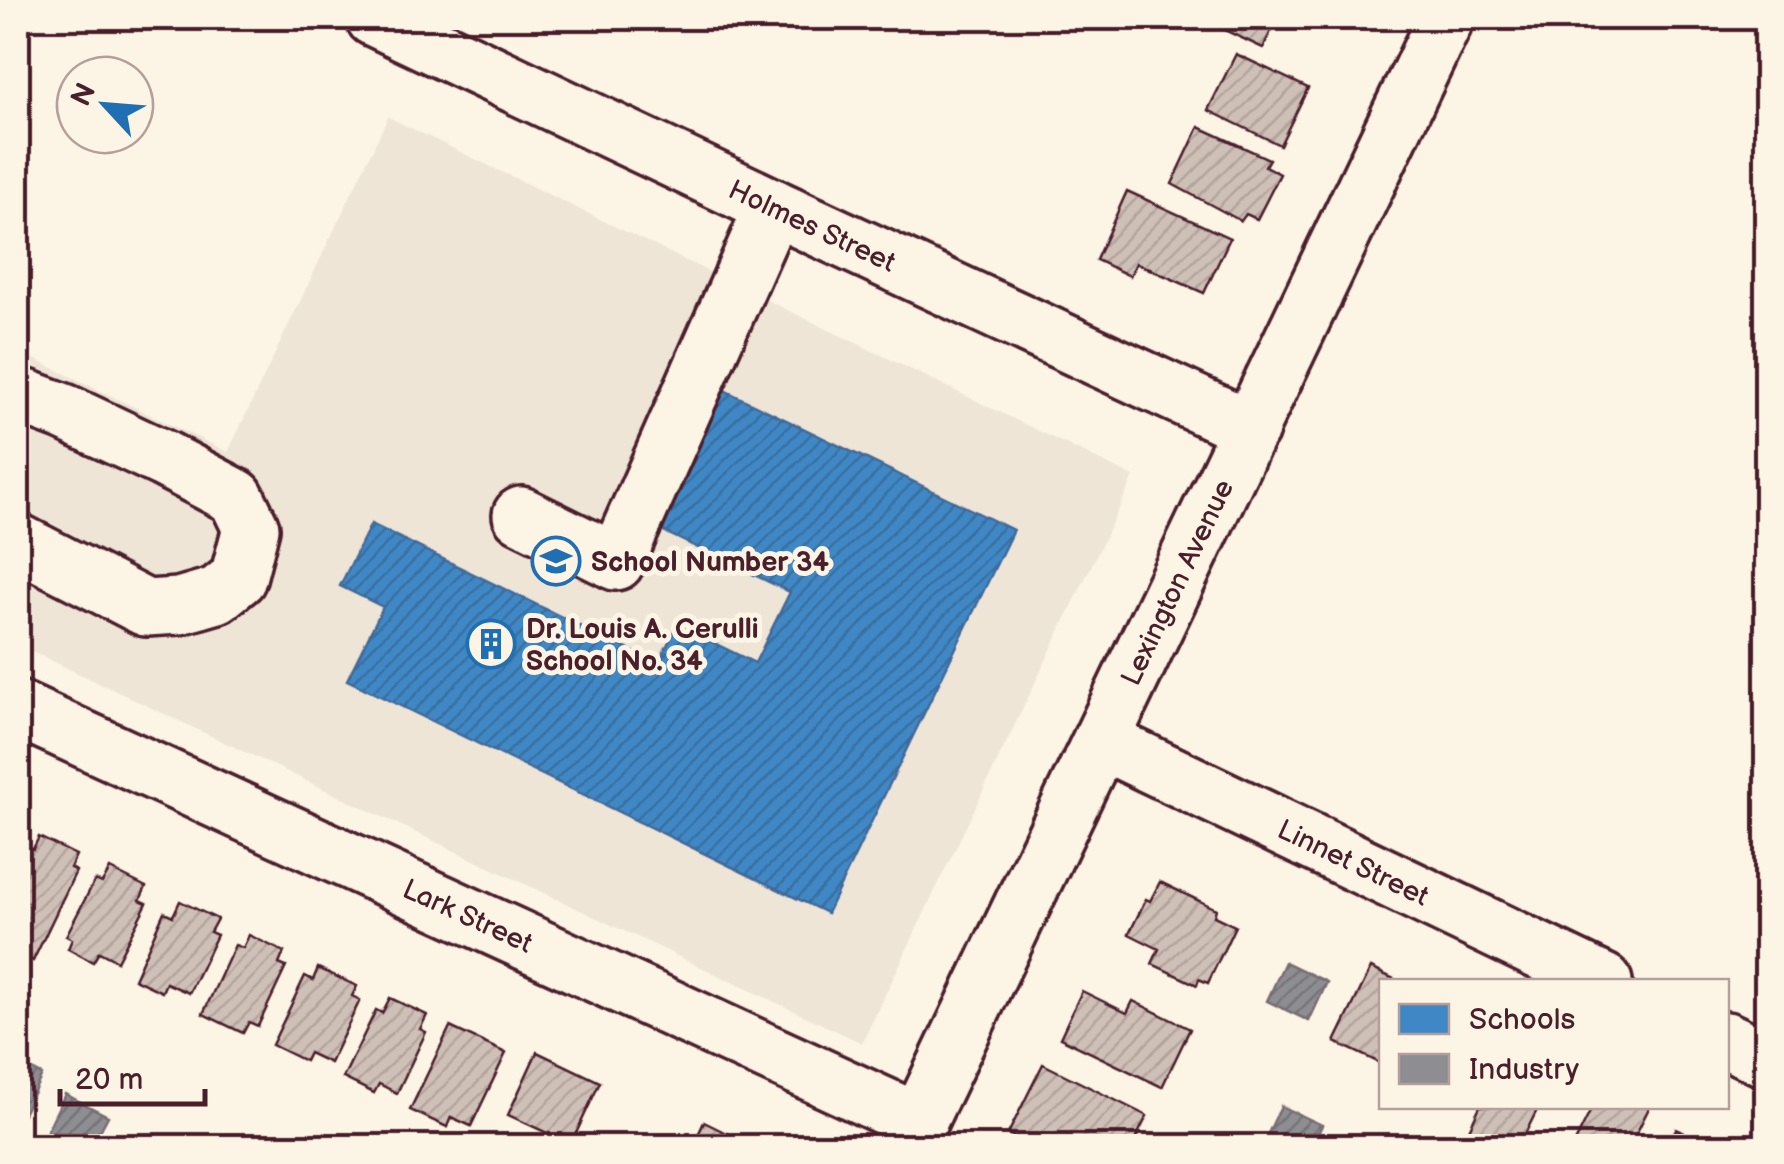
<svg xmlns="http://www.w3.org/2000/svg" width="1784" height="1164" font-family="'Balsamiq Sans',sans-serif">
<defs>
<pattern id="schools-hatch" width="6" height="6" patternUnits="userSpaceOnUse" patternTransform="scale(2.5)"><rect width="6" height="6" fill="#3f88c5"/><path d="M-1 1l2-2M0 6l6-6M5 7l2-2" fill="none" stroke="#376fa0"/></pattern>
<pattern id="industry-hatch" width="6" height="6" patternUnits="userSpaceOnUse" patternTransform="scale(2.5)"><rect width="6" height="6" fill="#8d8d92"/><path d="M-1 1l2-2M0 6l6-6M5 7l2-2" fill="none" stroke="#757377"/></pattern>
<pattern id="building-hatch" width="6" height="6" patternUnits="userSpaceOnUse" patternTransform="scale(2.5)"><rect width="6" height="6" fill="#cfc0b7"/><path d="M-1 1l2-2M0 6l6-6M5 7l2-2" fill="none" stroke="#b3a59e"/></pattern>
</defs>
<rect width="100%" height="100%" fill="#fcf5e5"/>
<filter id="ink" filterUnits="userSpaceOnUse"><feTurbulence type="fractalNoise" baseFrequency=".01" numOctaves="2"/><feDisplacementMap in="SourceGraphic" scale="20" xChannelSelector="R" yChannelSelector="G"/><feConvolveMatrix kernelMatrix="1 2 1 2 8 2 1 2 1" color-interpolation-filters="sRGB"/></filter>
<g filter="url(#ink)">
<path fill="#eee5d7" d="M388,117L1134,477L862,1043L18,645V351L228,452Z"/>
<path fill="url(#schools-hatch)" stroke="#426897" stroke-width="2.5" d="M716,386L1013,530L827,913L347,680L383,607L340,586L371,524L658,664L677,625L755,663L790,592L648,524Z"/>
<g fill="url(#industry-hatch)" stroke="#796c73" stroke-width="2.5">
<path d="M1285,962L1327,982L1309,1021L1267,1001Z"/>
<path d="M18,1063L42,1075L21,1118L18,1117Z"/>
<path d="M65,1094L108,1116L92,1146H63L44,1137Z"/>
<path d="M1281,1106L1322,1125L1312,1146H1268L1263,1144Z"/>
</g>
<g fill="url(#building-hatch)" stroke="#4a1f2b" stroke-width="2.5">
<path d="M1199,18H1277L1263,48Z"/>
<path d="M1236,54L1308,88L1280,145L1208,110Z"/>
<path d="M1199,127L1269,159L1265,166L1280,174L1257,219L1246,214L1241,221L1172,184Z"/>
<path d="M1127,191L1230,238L1204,293L1136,263L1130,276L1096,260Z"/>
<path d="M39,837L76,855L70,868L76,871L33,961L18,953V863L26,846L33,849Z"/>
<path d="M110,869L146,887L140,900L147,903L117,961L99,952L93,962L68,949L72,939L66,936L95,880L102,883Z"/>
<path d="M1160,882L1216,909L1214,916L1235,926L1208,983L1199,979L1197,985L1152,964L1159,949L1129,934L1146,899L1150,901Z"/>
<path d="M180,901L217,919L210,932L217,935L189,993L166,983L162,992L134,979L164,912L173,916Z"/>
<path d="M249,935L284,952L279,964L286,967L258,1026L249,1022L243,1033L203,1014L235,945L243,948Z"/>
<path d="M318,968L357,986L352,996L360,1000L330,1063L309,1053L305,1061L272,1045L305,976L313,980Z"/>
<path d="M1371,968L1400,982H1382V1064L1335,1042Z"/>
<path d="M1082,991L1127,1013L1133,1001L1190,1029L1162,1087L1060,1038Z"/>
<path d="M390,998L427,1015L420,1029L426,1032L397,1093L379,1084L374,1093L343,1078L376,1010L382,1013Z"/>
<path d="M450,1027L506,1053L471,1126L451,1117L447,1127L410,1110Z"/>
<path d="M537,1052L600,1082L571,1144L508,1115Z"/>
<path d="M1043,1064L1147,1116L1132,1146H1033L1008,1134Z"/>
<path d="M1480,1106H1539L1519,1146H1497L1468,1132Z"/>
<path d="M1593,1106H1646L1649,1108L1630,1146H1573Z"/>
<path d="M704,1122L753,1146H693Z"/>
<path d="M1676,1129L1711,1146H1667Z"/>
<path d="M18,1132L39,1143L38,1146H18Z"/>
</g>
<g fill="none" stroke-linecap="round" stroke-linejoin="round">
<g stroke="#4a1f2b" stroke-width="62">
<g id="minor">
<path id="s1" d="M374,18L773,207L1251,429"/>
<path d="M18,399L24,397L64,412L164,459L236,497L251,528L238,578L217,595L179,606L146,608L18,542"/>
<path d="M521,515L616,562L773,207"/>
<path id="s2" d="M18,709L919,1122"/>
<path id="s3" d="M1101,741L1604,982"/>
<path d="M1726,1040L1766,1059"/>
</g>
</g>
<g stroke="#4a1f2b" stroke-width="62">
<g id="major">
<path id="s4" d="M907,1146L1446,18"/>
</g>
</g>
<use href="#minor" stroke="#fcf5e5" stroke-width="55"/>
<use href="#major" stroke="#fcf5e5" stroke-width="55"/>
</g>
</g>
<defs>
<g id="school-ring" transform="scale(2.5)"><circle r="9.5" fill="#fcf5e5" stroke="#1f6fb2" stroke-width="1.5"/><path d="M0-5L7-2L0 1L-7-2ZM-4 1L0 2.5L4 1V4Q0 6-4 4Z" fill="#1f6fb2"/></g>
<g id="building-ring" transform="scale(2.5)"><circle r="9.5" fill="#fcf5e5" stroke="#1f6fb2" stroke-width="1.5"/><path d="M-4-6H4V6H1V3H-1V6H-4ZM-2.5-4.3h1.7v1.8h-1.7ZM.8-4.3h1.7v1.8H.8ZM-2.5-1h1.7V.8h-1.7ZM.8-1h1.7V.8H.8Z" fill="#1f6fb2"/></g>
</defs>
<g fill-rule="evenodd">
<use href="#school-ring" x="556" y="561"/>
<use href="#building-ring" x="491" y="644"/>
</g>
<g text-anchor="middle" stroke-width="10" stroke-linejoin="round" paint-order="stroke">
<g font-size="28" fill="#4a1f2b" stroke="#fcf5e5">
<text dy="10" stroke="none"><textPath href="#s1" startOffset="485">Holmes Street</textPath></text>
<text dy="10" stroke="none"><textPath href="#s4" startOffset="625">Lexington Avenue</textPath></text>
<text dy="10" stroke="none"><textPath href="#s3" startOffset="280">Linnet Street</textPath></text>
<text dy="10" stroke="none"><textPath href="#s2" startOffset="495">Lark Street</textPath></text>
</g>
<g font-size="28" font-weight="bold" fill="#4a1f2b" stroke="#fcf5e5" text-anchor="start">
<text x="591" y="571">School Number 34</text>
<text x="526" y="638">Dr. Louis A. Cerulli<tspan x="526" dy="32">School No. 34</tspan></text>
</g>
</g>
<rect width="1784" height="1164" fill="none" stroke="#fcf5e5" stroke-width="60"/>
<rect x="30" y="30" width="1724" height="1104" fill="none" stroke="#4a1f2b" stroke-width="4" filter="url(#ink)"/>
<rect x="1379" y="979" width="350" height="130" fill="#fcf5e5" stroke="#b59f9b" stroke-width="2.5"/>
<rect x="1399" y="1004" width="50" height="30" fill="#3f88c5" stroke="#b59f9b" stroke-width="2.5"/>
<text x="1469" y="1029" font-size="30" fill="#4a1f2b">Schools</text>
<rect x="1399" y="1054" width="50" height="30" fill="#8d8d92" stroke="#b59f9b" stroke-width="2.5"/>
<text x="1469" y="1079" font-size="30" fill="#4a1f2b">Industry</text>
<g transform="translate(105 105) rotate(296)"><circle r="48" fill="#fcf5e5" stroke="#b59f9b" stroke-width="2.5"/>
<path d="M0-8L18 38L0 25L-18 38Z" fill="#1f6fb2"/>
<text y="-15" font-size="28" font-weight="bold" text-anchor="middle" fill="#4a1f2b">N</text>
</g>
<path d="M60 1089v15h145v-15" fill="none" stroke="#4a1f2b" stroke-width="5"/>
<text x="75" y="1089" font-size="30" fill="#4a1f2b" stroke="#fcf5e5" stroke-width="8" paint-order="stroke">20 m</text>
</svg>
